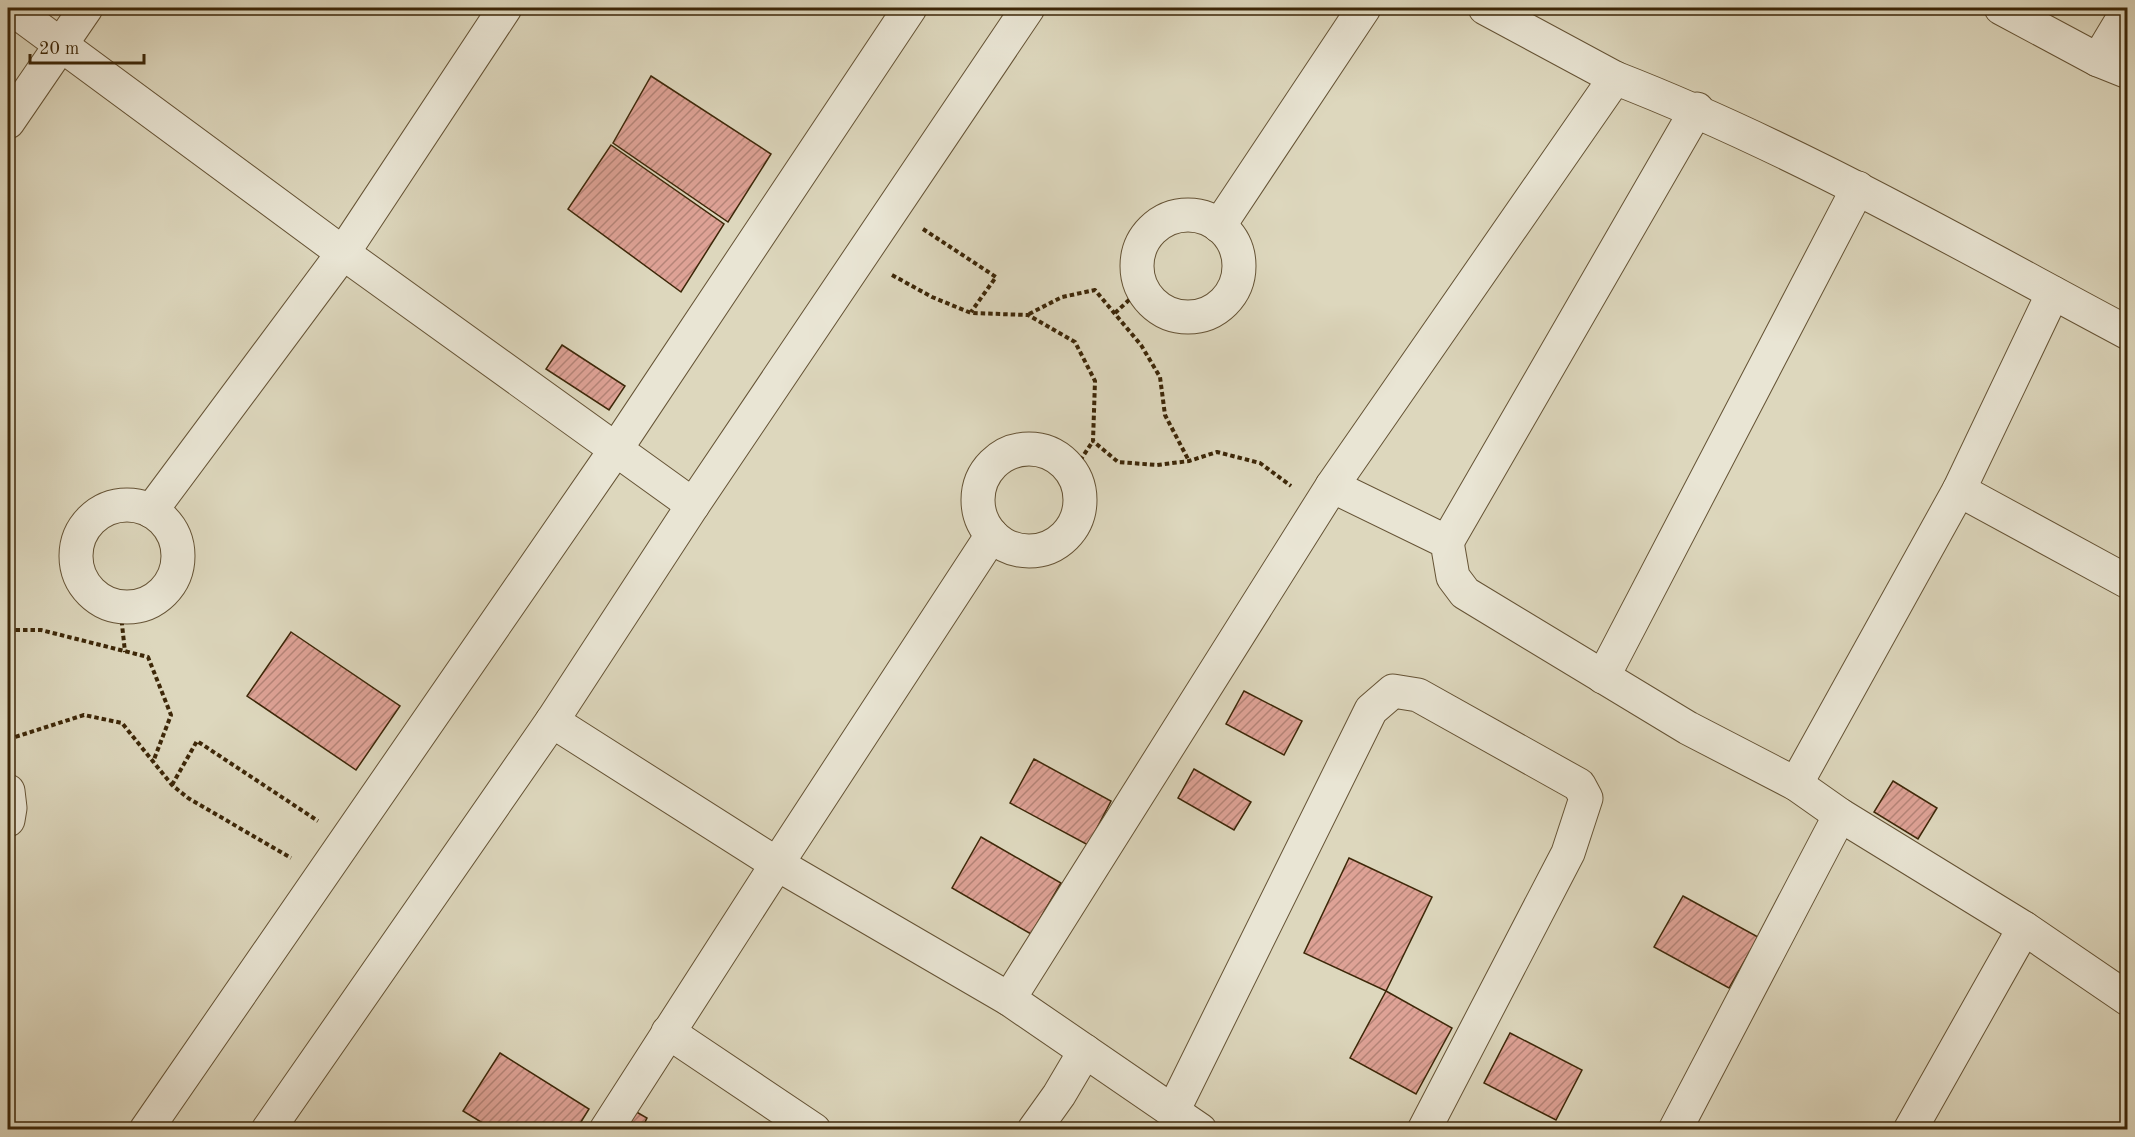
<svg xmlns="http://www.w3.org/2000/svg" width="2135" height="1137" font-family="'Old Standard TT',serif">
<defs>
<pattern id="building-hatch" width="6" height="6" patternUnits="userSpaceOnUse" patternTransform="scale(1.5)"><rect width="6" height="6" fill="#dea296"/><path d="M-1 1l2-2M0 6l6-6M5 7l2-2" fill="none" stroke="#b58478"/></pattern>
</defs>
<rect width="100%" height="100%" fill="#ddd7bd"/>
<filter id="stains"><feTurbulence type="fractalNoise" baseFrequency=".00333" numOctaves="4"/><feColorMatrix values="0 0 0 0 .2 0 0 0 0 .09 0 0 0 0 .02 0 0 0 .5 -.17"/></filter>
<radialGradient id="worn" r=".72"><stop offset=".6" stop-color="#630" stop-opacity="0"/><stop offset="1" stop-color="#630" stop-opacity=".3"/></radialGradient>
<g fill="url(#building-hatch)" stroke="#3d2708" stroke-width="1.5">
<path d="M651,76L771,154L728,222L613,143Z"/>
<path d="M611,145L724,224L681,292L568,209Z"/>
<path d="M562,345L625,386L609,410L546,369Z"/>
<path d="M291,632L400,706L356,770L247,696Z"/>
<path d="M1244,691L1302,721L1284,755L1226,724Z"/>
<path d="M1034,759L1111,801L1088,845L1010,803Z"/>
<path d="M1194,769L1251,802L1234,830L1178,798Z"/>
<path d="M1893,781L1937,808L1918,839L1874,812Z"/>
<path d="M981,837L1061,883L1031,934L952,888Z"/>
<path d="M1349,858L1432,897L1386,991L1304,953Z"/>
<path d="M1683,896L1758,937L1729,988L1654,947Z"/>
<path d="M1386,991L1452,1028L1416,1094L1350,1058Z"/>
<path d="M1510,1033L1582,1070L1556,1120L1484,1083Z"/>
<path d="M500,1053L589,1109L576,1130H494L463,1111Z"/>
<path d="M633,1110L647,1118L641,1130H622Z"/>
</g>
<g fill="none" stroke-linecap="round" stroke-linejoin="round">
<g stroke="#655335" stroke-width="35">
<g id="minor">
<path d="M11,8L343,253L693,505"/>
<path d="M2001,8L2098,60L2128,10"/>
<path d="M2098,60L2128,72"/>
<path d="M1615,78C1793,147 1959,243 2128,333"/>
<path d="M8,122L86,8"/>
<circle cx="1188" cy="266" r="51"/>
<path d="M1219,226L1364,8"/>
<circle cx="1029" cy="500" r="51"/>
<path d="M1332,486L1447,542L1453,577L1465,593L1688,728L1796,784L1840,815L2024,928L2128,999"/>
<path d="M1959,490L2128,582"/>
<circle cx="127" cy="556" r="51"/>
<path d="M151,511L343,253L505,8"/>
<path d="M1447,542L1697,109"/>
<path d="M1603,677L1858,188"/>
<path d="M552,721L777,864L992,535"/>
<path d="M1796,784L1959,490L2053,293"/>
<path d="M8,791L10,808L8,820"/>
<path d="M668,1032L814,1130"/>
<path d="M1173,1111L1371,710L1393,691L1418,695L1579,785L1586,798L1568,853L1424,1130"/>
<path d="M146,1130L616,449L910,8"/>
<path d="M268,1130L552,721L693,505L1028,8"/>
<path d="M606,1130L777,864L1009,999"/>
<path d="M1034,1130L1059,1095L1085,1051"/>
<path d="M1200,1130L1009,999L1332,486L1615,78L1485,8"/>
<path d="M1675,1130L1840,815"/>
<path d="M1910,1130L2024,928"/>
</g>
</g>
<g stroke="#3d2708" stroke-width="4" stroke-dasharray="4.5 3" stroke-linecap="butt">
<path d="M923,229L996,277L971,312"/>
<path d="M892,275L932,297L971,313L1028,315L1075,342L1095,381L1093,441L1118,462L1157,465L1189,461L1217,452L1260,463L1291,486"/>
<path d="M1115,313L1142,288"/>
<path d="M1029,314L1062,297L1095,290L1141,345L1160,377L1165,415L1189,461"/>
<path d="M1072,473L1093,441"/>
<path d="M120,606L125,652"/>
<path d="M8,630H41L148,657L171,715L153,762"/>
<path d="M8,736L15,737L84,715L122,723L172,785L188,798L291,858"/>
<path d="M172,785L197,741L318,821"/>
</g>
<use href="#minor" stroke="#e9e5d4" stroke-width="33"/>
</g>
<rect width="2135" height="1137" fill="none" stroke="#ddd7bd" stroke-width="30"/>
<rect x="9" y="9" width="2117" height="1119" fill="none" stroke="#3d2708" stroke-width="3"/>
<rect x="15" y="15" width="2105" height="1107" fill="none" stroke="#3d2708" stroke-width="1.5"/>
<path d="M30 54v9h114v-9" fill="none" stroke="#3d2708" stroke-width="3"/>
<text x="39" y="54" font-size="18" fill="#3d2708" stroke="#e9e5d4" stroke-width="4.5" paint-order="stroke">20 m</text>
<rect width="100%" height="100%" filter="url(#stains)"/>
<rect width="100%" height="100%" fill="url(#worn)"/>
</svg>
